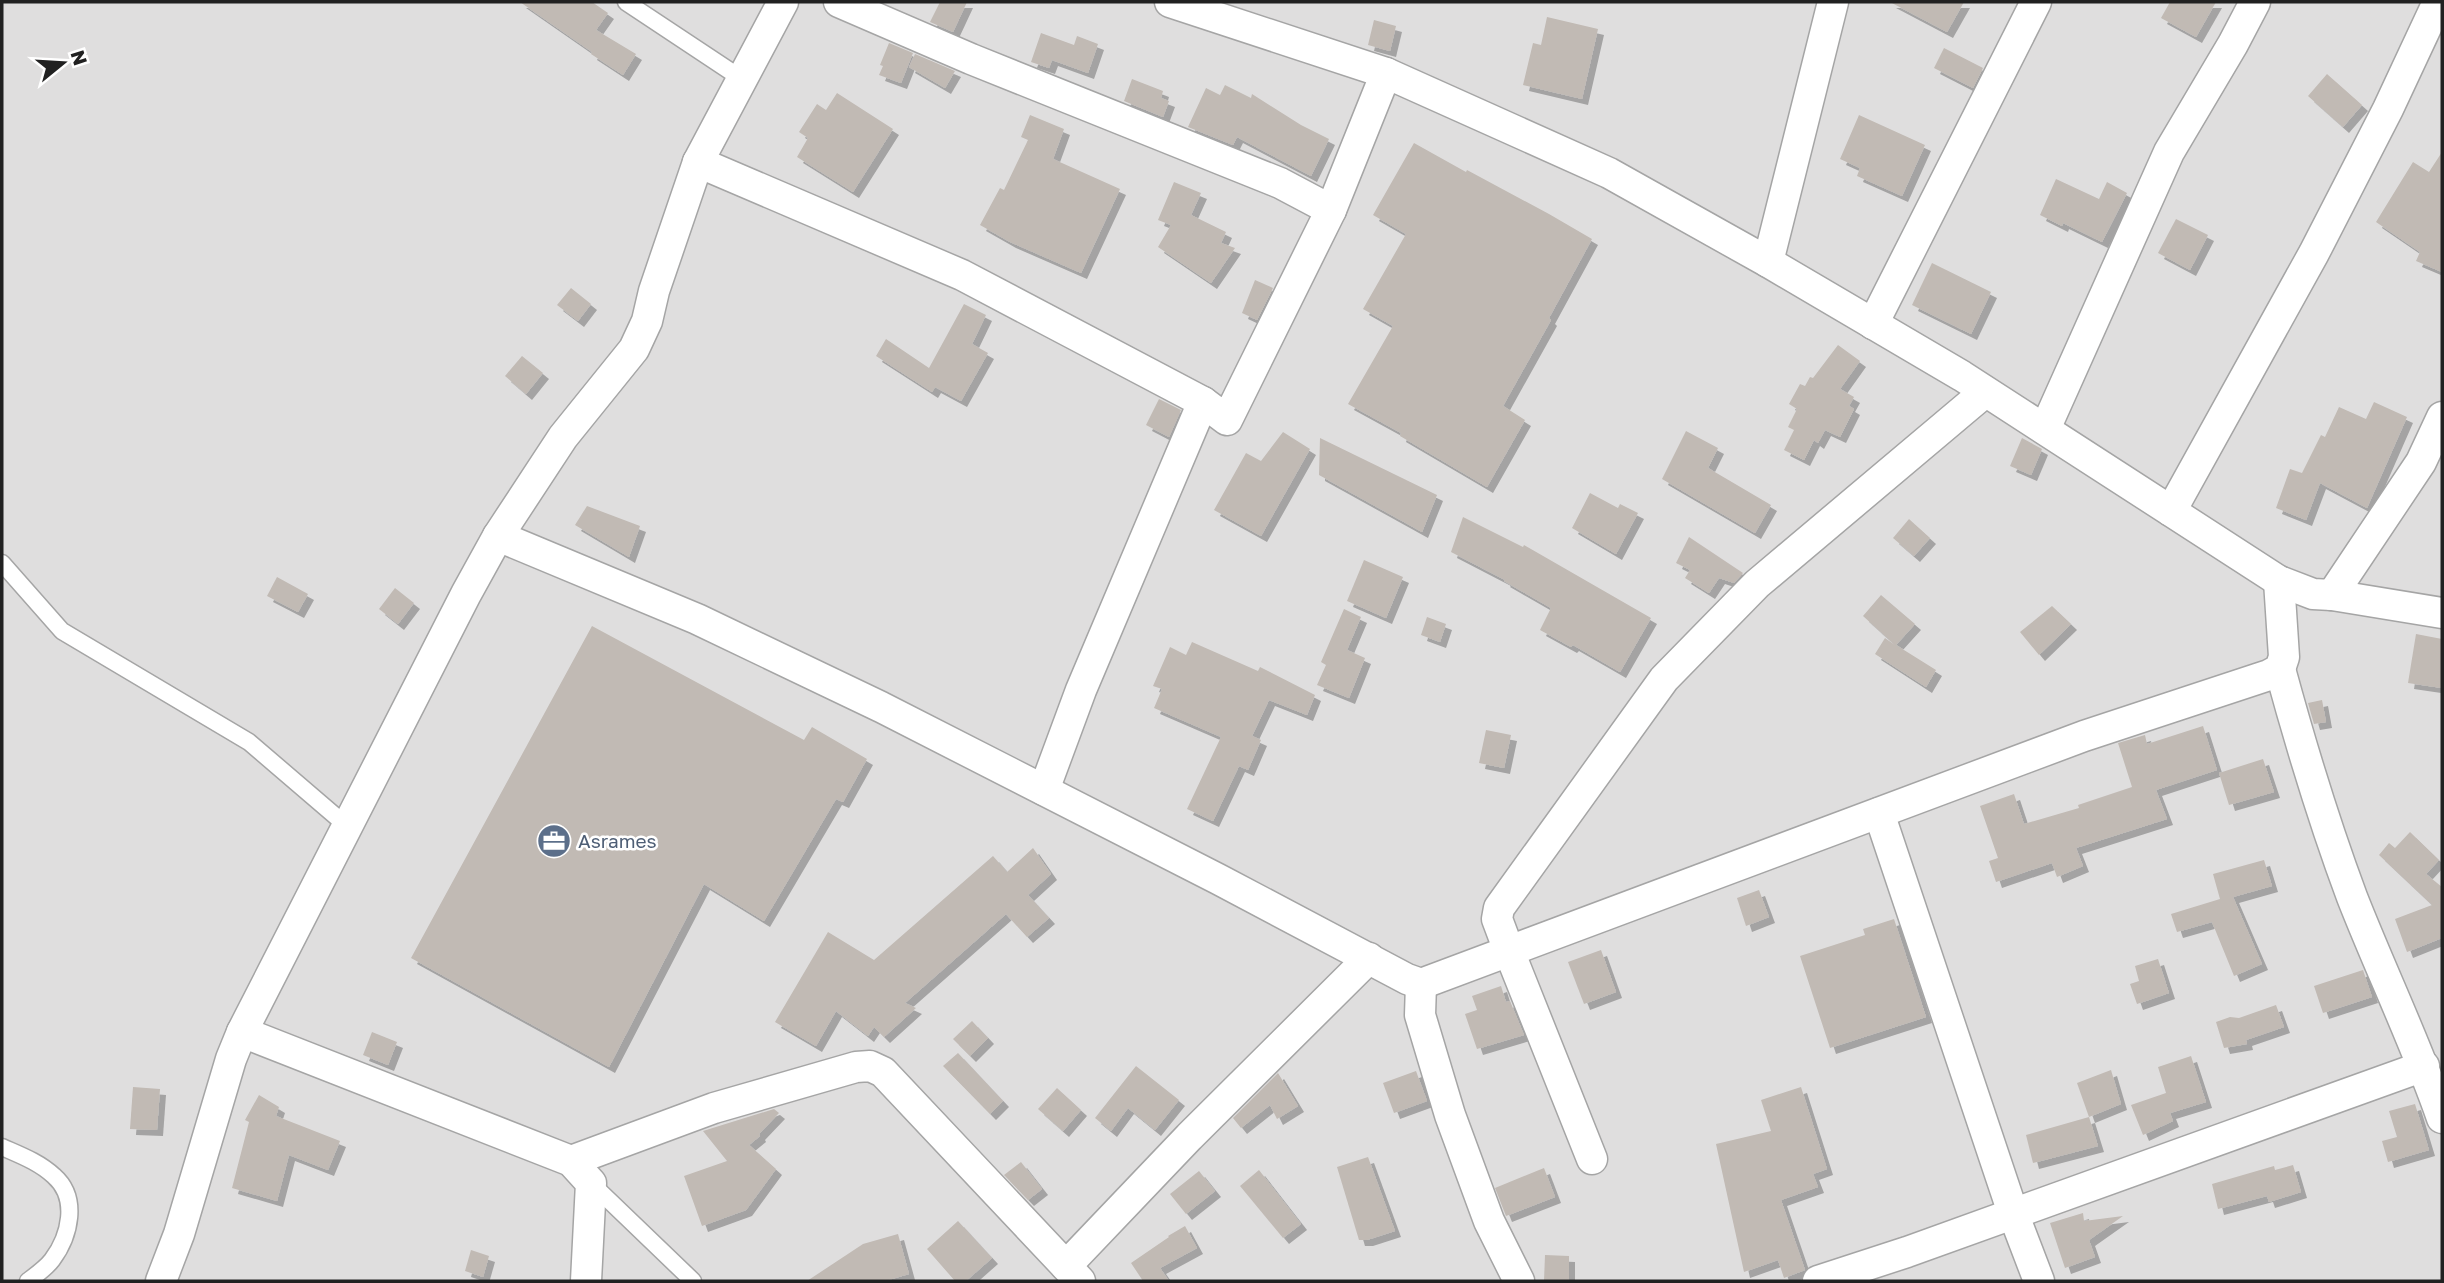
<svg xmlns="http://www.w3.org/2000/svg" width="2444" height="1283" font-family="'Golos Text',sans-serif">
<defs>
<filter id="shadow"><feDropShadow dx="6" dy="6" stdDeviation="0" flood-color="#0004"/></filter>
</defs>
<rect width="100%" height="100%" fill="#f1eee8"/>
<rect fill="#dfdede" x="2" y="2" width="2440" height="1279"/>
<g fill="#c1bab4" filter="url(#shadow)">
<path d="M520,2H592L608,13L596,30L636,54L623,75L591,54L592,52Z"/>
<path d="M940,2H967L953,32L930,22Z"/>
<path d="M1890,2H1964L1947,32Z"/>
<path d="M2170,2H2216L2196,37L2161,18Z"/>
<path d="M1547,17L1598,29L1582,99L1523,85L1533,43L1541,45Z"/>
<path d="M1374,20L1396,26L1390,51L1368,45Z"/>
<path d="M1041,33L1074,45L1077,36L1098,44L1088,73L1052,60L1049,68L1031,62Z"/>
<path d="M889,43L913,53L901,83L879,75L883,66L880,65Z"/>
<path d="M1944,48L1983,68L1973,88L1934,68Z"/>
<path d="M915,54L955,71L945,88L909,67Z"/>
<path d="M2327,74L2362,105L2343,127L2308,96Z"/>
<path d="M1132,79L1163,91L1161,98L1169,101L1163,117L1124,101Z"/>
<path d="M1225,85L1251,98L1252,94L1301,125L1329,139L1311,176L1237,137L1233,145L1188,127L1206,88L1220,95Z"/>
<path d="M837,93L893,129L853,192L797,157L808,138L799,132L817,104L826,110Z"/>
<path d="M1030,115L1064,129L1053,159L1120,189L1081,273L1010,242L980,225L1000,188L1004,190L1028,140L1021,137Z"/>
<path d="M1859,115L1925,145L1902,196L1857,176L1860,168L1840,159Z"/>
<path d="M1414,143L1466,172L1467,170L1549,214L1592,239L1549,318L1551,320L1503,406L1525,420L1487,487L1400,436L1401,433L1348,404L1393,326L1363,309L1406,234L1373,215Z"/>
<path d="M2442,152V272L2416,261L2420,252L2376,222L2413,162L2429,172Z"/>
<path d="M2056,179L2099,199L2107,182L2127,193L2102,242L2063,223L2062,226L2040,215Z"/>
<path d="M1174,182L1201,193L1191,215L1226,232L1221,243L1235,248L1211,283L1158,247L1171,225L1158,220Z"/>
<path d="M2176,219L2208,235L2190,270L2158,253Z"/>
<path d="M1932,263L1991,292L1971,334L1912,305Z"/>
<path d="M1255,280L1273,288L1257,320L1242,313Z"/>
<path d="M571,288L591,304L578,321L557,305Z"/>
<path d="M964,304L986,315L972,344L988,353L961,401L935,387L932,392L876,356L886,339L929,368Z"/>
<path d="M1838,345L1860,361L1840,389L1854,397L1849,406L1854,409L1840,437L1825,430L1818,443L1814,440L1804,460L1784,450L1794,430L1788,427L1797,409L1789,404L1800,384L1805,386L1810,377L1813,378Z"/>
<path d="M522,356L543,373L526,394L505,376Z"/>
<path d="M1159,399L1181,410L1169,437L1146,425Z"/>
<path d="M2374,402L2407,417L2367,508L2320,483L2306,520L2276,508L2290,469L2302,473L2321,435L2325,437L2339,407L2366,419Z"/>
<path d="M1686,431L1718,448L1708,468L1771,505L1755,533L1662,479Z"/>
<path d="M1283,432L1310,449L1261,536L1214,510L1246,453L1261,461Z"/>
<path d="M1320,438L1437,495L1422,532L1319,475Z"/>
<path d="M2022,438L2042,449L2031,475L2010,466Z"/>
<path d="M1590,493L1618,508L1620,504L1638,513L1616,554L1572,528Z"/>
<path d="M587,506L640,526L629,557L575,525Z"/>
<path d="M1463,517L1523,547L1524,545L1651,618L1620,672L1573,645L1571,647L1540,630L1551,608L1504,581L1505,580L1451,552Z"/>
<path d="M1909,519L1930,538L1914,556L1893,538Z"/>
<path d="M1689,537L1743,573L1734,583L1719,578L1709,593L1685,578L1690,570L1676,563Z"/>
<path d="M1364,560L1403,577L1386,618L1347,601Z"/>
<path d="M277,577L308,594L298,612L267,596Z"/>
<path d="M395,588L414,603L398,624L379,609Z"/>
<path d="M1881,595L1915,624L1896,645L1936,670L1926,687L1875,654L1885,638L1895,645L1863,616Z"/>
<path d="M2052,606L2071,624L2039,655L2020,632Z"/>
<path d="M1344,609L1361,617L1347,650L1365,658L1349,698L1317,685L1326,665L1321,662Z"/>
<path d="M1427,617L1446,624L1440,642L1421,635Z"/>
<path d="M592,626L804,740L812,727L867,759L843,802L836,799L764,921L704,884L609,1067L411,958Z"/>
<path d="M2416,634L2442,639V688L2408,683Z"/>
<path d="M1192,642L1258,671L1260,667L1315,695L1307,715L1269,700L1252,736L1261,740L1248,770L1239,766L1213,821L1187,809L1221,737L1154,708L1162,689L1153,686L1170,647L1186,655Z"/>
<path d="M2322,700L2326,722L2314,724L2308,703Z"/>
<path d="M2203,726L2217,770L2156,790L2167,819L2076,848L2083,866L2057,877L2052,863L1996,882L1989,861L1998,858L1980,806L2014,794L2024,824L2079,808L2078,805L2132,787L2118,743L2145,735L2147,744Z"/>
<path d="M1486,730L1511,735L1504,768L1479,763Z"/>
<path d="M2263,759L2274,792L2229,805L2219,773Z"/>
<path d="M2410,832L2439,860L2426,874L2442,887V938L2407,952L2395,919L2432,905L2379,855L2389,843L2395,848Z"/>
<path d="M1033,848L1051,874L1028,895L1049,918L1027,937L1006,914L905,1003L916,1008L884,1037L874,1027L868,1036L836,1011L816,1046L775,1022L828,932L874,960L993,856L1007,872Z"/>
<path d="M2264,860L2272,886L2233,897L2262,964L2234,976L2212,922L2177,932L2171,914L2220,899L2213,874Z"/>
<path d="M1759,890L1769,917L1746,926L1737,898Z"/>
<path d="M1894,919L1926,1017L1830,1048L1800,956L1865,935L1863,929Z"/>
<path d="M1601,950L1616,992L1584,1004L1568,962Z"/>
<path d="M2158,959L2169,993L2137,1004L2130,984L2139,981L2135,966Z"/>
<path d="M2363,970L2372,997L2323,1013L2314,986Z"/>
<path d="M1501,986L1506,1002L1510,1001L1524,1035L1477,1049L1465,1014L1477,1010L1472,996Z"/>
<path d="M2276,1005L2284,1027L2246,1040L2247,1044L2224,1048L2216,1022L2230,1017L2239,1018Z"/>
<path d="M972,1021L988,1038L970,1056L953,1039Z"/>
<path d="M372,1032L397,1042L388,1065L363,1055Z"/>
<path d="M958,1053L1003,1101L990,1114L943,1066Z"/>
<path d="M2191,1056L2206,1102L2170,1113L2173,1121L2143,1135L2131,1105L2166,1093L2158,1067Z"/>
<path d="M1136,1066L1179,1100L1155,1130L1128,1108L1111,1131L1095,1118Z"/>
<path d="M2111,1070L2121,1104L2089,1117L2077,1083Z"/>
<path d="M1416,1071L1427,1101L1394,1113L1383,1083Z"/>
<path d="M1278,1073L1298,1106L1277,1119L1270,1105L1241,1128L1233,1118Z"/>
<path d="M133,1087L160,1089L157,1130L130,1129Z"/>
<path d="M1801,1087L1827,1169L1813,1174L1818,1187L1781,1200L1805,1270L1784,1278L1778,1260L1744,1272L1716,1144L1771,1131L1761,1100Z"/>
<path d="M1057,1088L1081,1110L1063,1131L1038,1109Z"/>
<path d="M259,1095L279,1107L276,1116L340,1141L328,1170L289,1155L277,1201L232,1188L249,1122L245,1120Z"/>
<path d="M2415,1104L2429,1150L2388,1162L2382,1141L2397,1137L2389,1111Z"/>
<path d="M774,1109L779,1113L759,1134L760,1136L749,1145L776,1169L746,1210L702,1226L684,1176L727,1161L703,1131Z"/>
<path d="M2089,1117L2098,1146L2033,1163L2026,1135Z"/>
<path d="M1368,1157L1395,1231L1367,1240H1359L1337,1167Z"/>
<path d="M1021,1162L1042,1189L1028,1200L1004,1175Z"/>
<path d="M2293,1165L2301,1192L2269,1202L2267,1196L2218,1209L2212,1184L2274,1166L2275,1170Z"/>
<path d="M1544,1168L1555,1197L1506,1216L1495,1188Z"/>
<path d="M1259,1170L1301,1224L1283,1238L1240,1186Z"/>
<path d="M1199,1171L1215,1191L1186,1214L1170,1194Z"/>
<path d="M2083,1213L2084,1221L2123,1216L2089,1240L2095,1257L2065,1268L2050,1223Z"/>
<path d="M958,1221L992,1258L966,1281H955L927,1249Z"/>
<path d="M1185,1226L1197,1248L1160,1268L1169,1281H1143L1131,1263L1169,1237L1168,1236Z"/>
<path d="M898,1234L909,1274L885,1281H807L863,1244Z"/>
<path d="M471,1250L489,1256L483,1277L465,1271Z"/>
<path d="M1545,1255L1569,1256V1281H1544Z"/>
</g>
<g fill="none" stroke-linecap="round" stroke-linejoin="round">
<g stroke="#a5a5a5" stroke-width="19">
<g id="lane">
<path d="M626,2L742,79"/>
<path d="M2,563L62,631L249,742L347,826"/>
<path d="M2,1147C20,1155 39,1162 54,1176C79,1198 70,1236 52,1260C46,1268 36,1275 28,1281"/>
<path d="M591,1183L693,1281"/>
</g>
</g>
<g stroke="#a5a5a5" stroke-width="33">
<g id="street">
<path d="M839,2L971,59L1280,183L1331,210"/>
<path d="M1170,2L1386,73L1609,173L1768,262L1962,376L2279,581L2313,594L2332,595L2442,613"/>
<path d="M698,162L962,275L1203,402L1227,420L1331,210L1386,73"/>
<path d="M1768,262L1833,2"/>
<path d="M1873,324L2036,2"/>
<path d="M2045,429L2169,152L2233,44L2255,2"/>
<path d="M2171,511L2314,253L2388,109L2438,2"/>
<path d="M498,536L697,619L881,707L1218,879L1407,979L1421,984L2084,736L2269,675L2280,669L2284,657L2279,581"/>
<path d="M2332,595L2421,462L2442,417"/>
<path d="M2280,669C2301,746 2324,822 2352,897C2381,971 2416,1043 2442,1118"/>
<path d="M1044,790L1081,690L1203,402"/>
<path d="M1879,813L2013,1213L2039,1281"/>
<path d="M1421,984L1420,1015L1450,1115L1489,1221L1519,1281"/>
<path d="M242,1032L571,1161L591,1183L586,1281"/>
<path d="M1592,1159L1509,951L1497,919L1499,908L1664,679L1757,584L1985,392"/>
<path d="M571,1161L714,1108L856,1067L870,1066L883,1072L1080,1281"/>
<path d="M1066,1266L1189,1137L1369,958"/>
<path d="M161,1281L179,1234L231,1059L242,1032L466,594L498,536L563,437L634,349L647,321L654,291L698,162L783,2"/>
<path d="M1818,1281L1907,1252L2424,1066"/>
</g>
</g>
<use href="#lane" stroke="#fff" stroke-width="16"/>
<use href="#street" stroke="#fff" stroke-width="30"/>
</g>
<defs>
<g id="office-disc" transform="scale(1.75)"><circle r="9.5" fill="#5c6f8a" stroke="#fff"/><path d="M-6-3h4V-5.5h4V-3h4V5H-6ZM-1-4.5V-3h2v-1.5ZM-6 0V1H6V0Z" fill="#fff"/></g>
</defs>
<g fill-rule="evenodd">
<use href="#office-disc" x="554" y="841"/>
</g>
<g text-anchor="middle" stroke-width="5" stroke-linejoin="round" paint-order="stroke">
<g font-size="19" fill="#4e5e75" stroke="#fff" text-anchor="start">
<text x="578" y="848">Asrames</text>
</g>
</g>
<rect width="2444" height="1283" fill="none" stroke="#212121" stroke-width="7"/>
<g transform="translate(63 63) rotate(72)" stroke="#ffffff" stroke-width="5" paint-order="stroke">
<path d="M0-5L12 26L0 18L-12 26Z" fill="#212121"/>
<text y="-10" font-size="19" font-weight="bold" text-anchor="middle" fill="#212121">N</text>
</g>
</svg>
